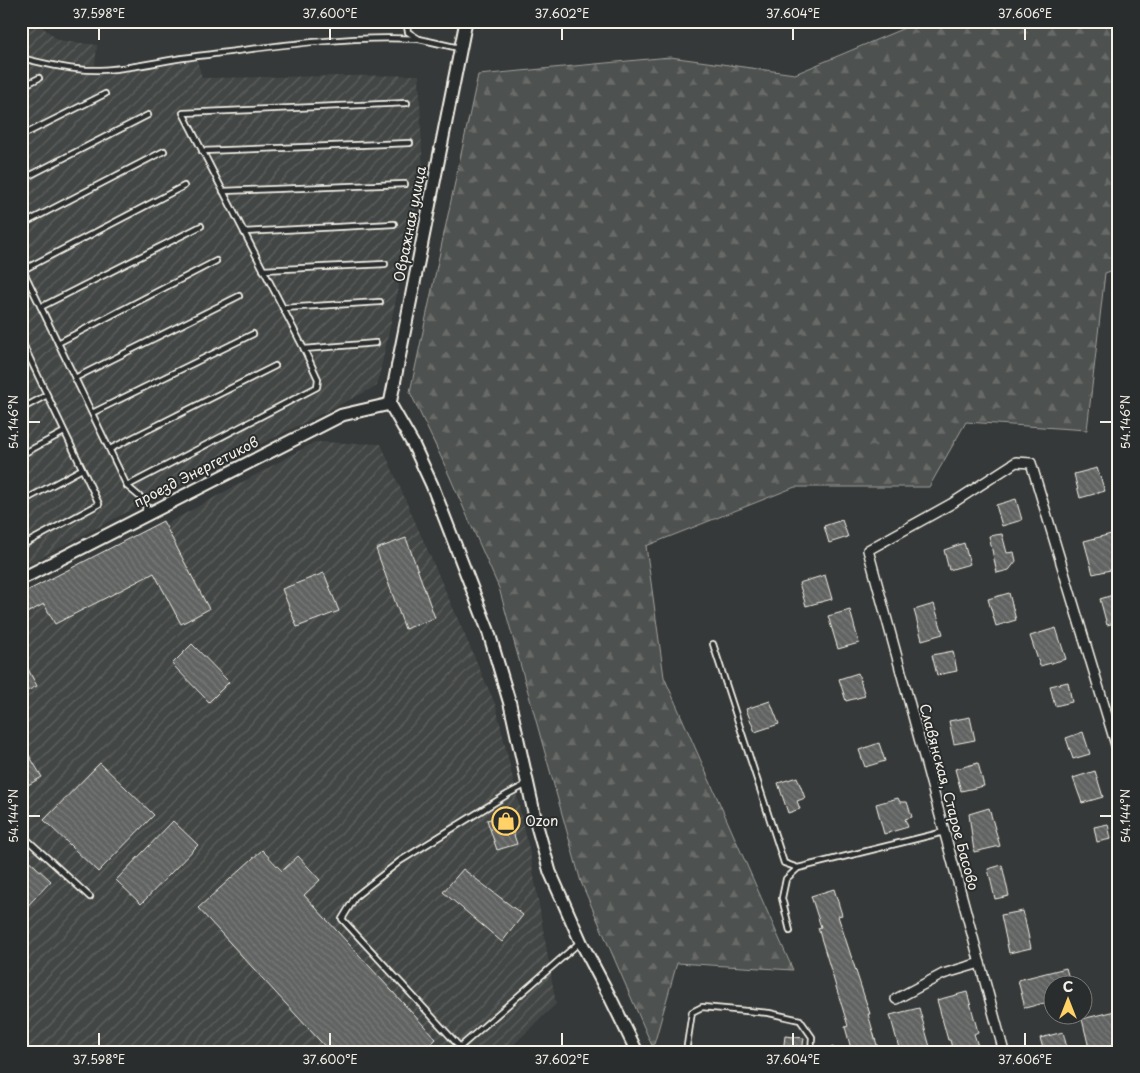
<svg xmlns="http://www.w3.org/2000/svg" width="1140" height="1073" font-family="'Playpen Sans',sans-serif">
<defs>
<pattern id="industrial-furrows" width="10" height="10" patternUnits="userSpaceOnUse" patternTransform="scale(1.25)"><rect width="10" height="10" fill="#434645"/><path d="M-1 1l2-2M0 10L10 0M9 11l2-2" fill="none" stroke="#5f6160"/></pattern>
<pattern id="forest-firs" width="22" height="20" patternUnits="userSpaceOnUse" patternTransform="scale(1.25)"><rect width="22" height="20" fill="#4e514f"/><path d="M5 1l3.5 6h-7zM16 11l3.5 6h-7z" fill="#686a68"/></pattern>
<pattern id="building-back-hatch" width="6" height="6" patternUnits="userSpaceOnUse" patternTransform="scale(1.25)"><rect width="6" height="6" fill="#616362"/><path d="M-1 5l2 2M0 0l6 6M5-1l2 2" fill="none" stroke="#787a78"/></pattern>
</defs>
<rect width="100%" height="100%" fill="#363939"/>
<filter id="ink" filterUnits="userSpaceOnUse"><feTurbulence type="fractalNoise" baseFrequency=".02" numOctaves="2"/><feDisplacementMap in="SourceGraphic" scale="10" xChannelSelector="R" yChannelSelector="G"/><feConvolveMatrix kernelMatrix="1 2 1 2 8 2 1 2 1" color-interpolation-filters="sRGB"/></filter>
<g filter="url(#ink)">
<g fill="url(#industrial-furrows)">
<path d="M21,21H35L58,40L97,45L95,66L60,62L21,54Z"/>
<path d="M197,60L202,78L419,75L423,176L377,386L146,502L21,568V64L83,71L152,67Z"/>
<path d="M315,442L381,444L496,706L530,853L556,1004L506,1052H21V604Z"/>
</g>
<path fill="url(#forest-firs)" stroke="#a1a19c" d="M921,21H1119V268L1105,273L1087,430L966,422L929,487H795L646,546L664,677L793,970L677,963L653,1048L581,882L499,588L441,457L410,392L478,75L670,57L795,74Z"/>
<g fill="url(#building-back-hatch)" stroke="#f4f1e8">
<path d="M1097,468L1105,491L1080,498L1074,474Z"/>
<path d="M1016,499L1022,520L1002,526L996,505Z"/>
<path d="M842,520L848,537L829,543L824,526Z"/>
<path d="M163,521L209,609L181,624L154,573L55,624L44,604L21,616V594Z"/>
<path d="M1119,532V568L1093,574L1084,541Z"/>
<path d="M1002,534L1007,553L1014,552L1016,561L1009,570L997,573L989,536Z"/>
<path d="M406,538L435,618L405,629L376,549Z"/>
<path d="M964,543L970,564L949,570L944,550Z"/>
<path d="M324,573L339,611L297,627L282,589Z"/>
<path d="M825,575L832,599L806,606L799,583Z"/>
<path d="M1009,593L1016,620L996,626L988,599Z"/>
<path d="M1119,593V622L1107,625L1100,599Z"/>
<path d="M934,604L943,634L922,640L914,610Z"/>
<path d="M850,610L859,643L838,649L828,616Z"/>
<path d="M1056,628L1066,659L1040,666L1030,636Z"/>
<path d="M192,644L229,682L209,702L172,664Z"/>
<path d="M953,651L957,671L937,675L932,655Z"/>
<path d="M21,656L37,686L21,694Z"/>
<path d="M858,673L865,696L846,701L839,679Z"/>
<path d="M1068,682L1072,702L1055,706L1050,686Z"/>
<path d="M770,701L779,724L755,732L746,709Z"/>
<path d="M970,717L975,740L954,744L949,721Z"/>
<path d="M1083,732L1090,754L1073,759L1066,738Z"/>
<path d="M21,742L42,777L21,789Z"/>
<path d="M879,743L885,761L865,767L859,750Z"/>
<path d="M100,763L154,815L98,872L44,820Z"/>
<path d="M978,763L984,786L961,791L955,769Z"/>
<path d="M1095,771L1103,797L1082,803L1073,778Z"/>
<path d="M797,777L805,798L797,801L800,809L788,813L778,783Z"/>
<path d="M898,798L900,802H907L912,817L905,819L908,827L884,834L876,804Z"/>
<path d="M989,808L1000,846L974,852L969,814Z"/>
<path d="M507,814L517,844L497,850L487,820Z"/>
<path d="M173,821L198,845L141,904L116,880Z"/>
<path d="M1108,824L1111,839L1097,842L1094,827Z"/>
<path d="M262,850L282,871L298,856L320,880L304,895L436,1039L422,1052H330L198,908Z"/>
<path d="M21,853L51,881L21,913Z"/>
<path d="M1002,865L1009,896L995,899L988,869Z"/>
<path d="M463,869L523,915L502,942L443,892Z"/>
<path d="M834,889L842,915L838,916L870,1014H868L879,1052H852L845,1027L848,1026L818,928L821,927L811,896Z"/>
<path d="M1023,911L1031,948L1009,953L1001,915Z"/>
<path d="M1066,968L1071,986H1052V1001L1025,1008L1018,980Z"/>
<path d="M967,992L978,1032L974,1034L980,1052H953L950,1040H948L937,1000Z"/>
<path d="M919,1008L930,1047L913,1052H900L890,1015Z"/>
<path d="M1119,1010V1052H1090L1082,1019Z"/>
<path d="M1063,1032L1068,1052H1044L1040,1038Z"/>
<path d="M785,1036L804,1038L802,1052H783Z"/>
</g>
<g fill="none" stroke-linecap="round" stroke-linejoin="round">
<g stroke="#f4f1e8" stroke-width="8">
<g id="service">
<path d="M406,21L408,32L419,39L459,48"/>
<path d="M21,58C46,64 74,71 100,70C129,69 156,62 183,58C261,48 340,35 419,39"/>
<path d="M21,87L39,78"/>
<path d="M21,136L105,94"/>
<path d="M202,151L410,143"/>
<path d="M21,180L148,115"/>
<path d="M223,191L405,184"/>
<path d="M21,225L164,151"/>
<path d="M244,232L394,224"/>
<path d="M21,266L127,486L146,502L145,514"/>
<path d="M23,270L184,186"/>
<path d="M263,270L385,264"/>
<path d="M41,307L201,226"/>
<path d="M283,308L380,302"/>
<path d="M21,340L99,504L21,546"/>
<path d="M58,343L216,261"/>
<path d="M304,349L376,343"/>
<path d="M75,378L239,296"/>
<path d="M21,409L47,395"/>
<path d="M92,413L253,334"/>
<path d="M110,449L275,366"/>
<path d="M21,455L64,432"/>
<path d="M127,486L317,387L318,379L304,349L183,113L407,103"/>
<path d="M21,502L82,469"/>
<path d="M713,644L784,863L798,868"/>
<path d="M527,784L508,794L400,861L356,896L342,919L460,1047L580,942"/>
<path d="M21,834L90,897"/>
<path d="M790,931L782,898L786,879L798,868L944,832"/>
<path d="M832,1051L833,1052"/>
<path d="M686,1052L692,1012L702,1007L769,1013L800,1020L812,1037L811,1052"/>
</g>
</g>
<g stroke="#f4f1e8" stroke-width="12">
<g id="minor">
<path d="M896,999L943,974L980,963"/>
<path d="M1004,1052L868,550L951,504L1016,462L1031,463L1119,755"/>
</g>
</g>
<g stroke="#f4f1e8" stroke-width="15">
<g id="tertiary">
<path d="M390,404L413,444L432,485L488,630L510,704L537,826L550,872L581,942L611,999L637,1052"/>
<path d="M390,404L466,21"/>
<path d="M21,579L342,415L390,404"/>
</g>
</g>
<use href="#service" stroke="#2a2d2e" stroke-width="4.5"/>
<use href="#minor" stroke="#2a2d2e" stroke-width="9"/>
<use href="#tertiary" stroke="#2a2d2e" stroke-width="11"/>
</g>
</g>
<path fill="none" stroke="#f4f1e8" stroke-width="2" d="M99,28V40M330,28V40M562,28V40M793,28V40M1025,28V40M28,422H40M1100,422H1112M28,816H40M1100,816H1112M99,1033V1046M330,1033V1046M562,1033V1046M793,1033V1046M1025,1033V1046"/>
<defs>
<g id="shop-ring" transform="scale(1.4375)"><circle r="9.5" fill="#2a2d2e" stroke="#ffd166" stroke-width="1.5"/><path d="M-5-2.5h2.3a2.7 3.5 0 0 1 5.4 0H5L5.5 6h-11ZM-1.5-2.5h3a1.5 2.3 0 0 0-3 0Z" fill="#ffd166"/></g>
</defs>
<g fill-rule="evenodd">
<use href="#shop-ring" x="506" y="821"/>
</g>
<g text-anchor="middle" stroke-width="4" stroke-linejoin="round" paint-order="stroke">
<g font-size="14" fill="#f4f1e8" stroke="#2a2d2e">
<text transform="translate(410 224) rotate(-79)" y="5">Овражная улица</text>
<text transform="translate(196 472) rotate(-27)" y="5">проезд Энергетиков</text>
<text transform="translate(949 797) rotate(75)" y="5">Славянская, Старое Басово</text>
</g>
<g font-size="14" fill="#f4f1e8" stroke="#2a2d2e" text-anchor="start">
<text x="525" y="826">Ozon</text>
</g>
</g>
<rect width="1140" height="1073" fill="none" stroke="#2a2d2e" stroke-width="55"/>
<g transform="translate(1068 1000)"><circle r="24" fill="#2a2d2e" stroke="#7b7b78"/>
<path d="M0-4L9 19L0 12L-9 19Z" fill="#ffd166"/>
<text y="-8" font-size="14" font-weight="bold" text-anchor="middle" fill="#f4f1e8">С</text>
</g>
<rect x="28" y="28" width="1084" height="1018" fill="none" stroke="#f4f1e8" stroke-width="2"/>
<g font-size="12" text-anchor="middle" fill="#f4f1e8">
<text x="99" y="18">37.598°E</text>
<text x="330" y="18">37.600°E</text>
<text x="562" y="18">37.602°E</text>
<text x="793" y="18">37.604°E</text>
<text x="1025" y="18">37.606°E</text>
<text transform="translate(14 422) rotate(-90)" y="4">54.146°N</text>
<text transform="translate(1126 422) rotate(-90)" y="4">54.146°N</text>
<text transform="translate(14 816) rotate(-90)" y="4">54.144°N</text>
<text transform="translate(1126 816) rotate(-90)" y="4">54.144°N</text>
<text x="99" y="1064">37.598°E</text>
<text x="330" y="1064">37.600°E</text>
<text x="562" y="1064">37.602°E</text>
<text x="793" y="1064">37.604°E</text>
<text x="1025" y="1064">37.606°E</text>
</g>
</svg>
